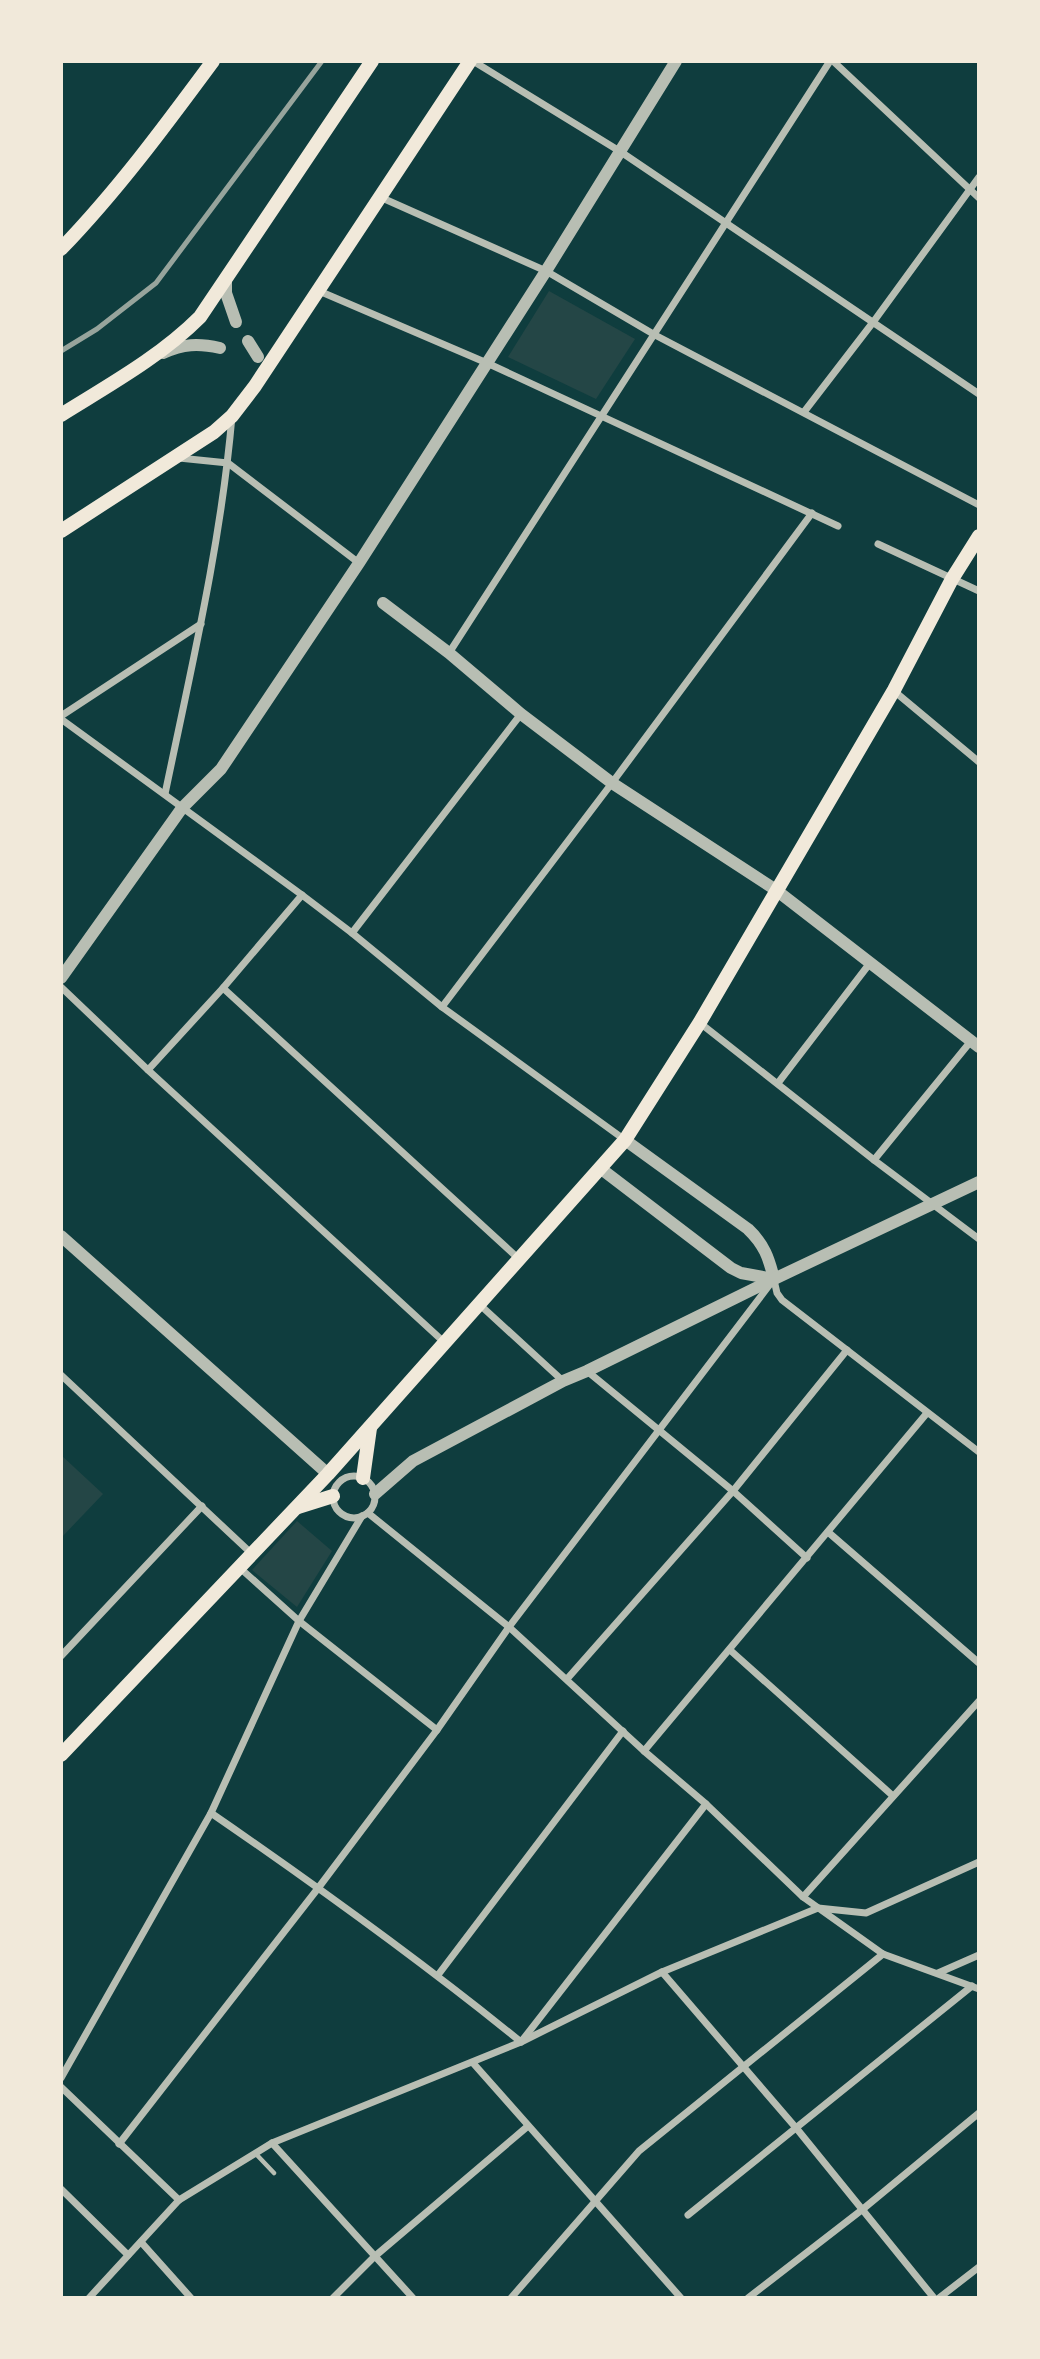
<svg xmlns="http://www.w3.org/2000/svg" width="1040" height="2359" font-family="Lora,serif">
<rect width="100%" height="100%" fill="#0f3d3e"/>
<g fill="#244646">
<path d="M549,291L635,339L596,399L508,357Z"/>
<path d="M61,1455L103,1494L61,1538Z"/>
<path d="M297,1521L332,1551L297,1607L252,1570Z"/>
</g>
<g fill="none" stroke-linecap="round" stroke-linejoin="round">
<path stroke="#b8beb3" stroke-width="4.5" d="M256,2154L274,2173"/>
<g stroke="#b8beb3" stroke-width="7">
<path d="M473,61L621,152L979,394"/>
<path d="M833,61L979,198"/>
<path d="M380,197L546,271L655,335L979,505"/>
<path d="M319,291L487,363L838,526"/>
<path d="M804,412L874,321L979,177"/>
<path d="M179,458L228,463L359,563"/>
<path d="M878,544L979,591"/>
<path d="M449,653L830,61"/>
<path d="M894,691L979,762"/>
<path d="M61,716L201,624"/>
<path d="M61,719L302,895L352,933L442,1007L625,1140"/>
<path d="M165,794C191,669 221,544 232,416"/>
<path d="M352,933L521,714"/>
<path d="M61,987L148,1070L445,1343"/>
<path d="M223,988L519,1259"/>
<path d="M442,1007L612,783L812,513"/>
<path d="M700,1023L874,1160L979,1239"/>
<path d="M148,1070L223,988L302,895"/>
<path d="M778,1083L870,963"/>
<path d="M874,1160L971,1041"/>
<path d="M774,1280L777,1293L782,1300L979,1452"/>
<path d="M479,1304L563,1381"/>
<path d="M587,1371L733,1491L807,1558"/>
<path d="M61,1375L252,1554"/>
<circle cx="354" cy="1497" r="21"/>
<path d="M368,1513L509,1627L644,1751L706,1804L803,1897L883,1954L979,1989"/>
<path d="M828,1532L979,1663"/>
<path d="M240,1568L299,1621L437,1730"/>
<path d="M730,1650L893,1796"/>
<path d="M61,1656L202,1506"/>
<path d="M567,1679L733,1491L847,1350"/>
<path d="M644,1751L927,1413"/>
<path d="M211,1813C317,1886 421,1961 521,2042L706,1804"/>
<path d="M803,1897L979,1701"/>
<path d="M662,1972L797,2129L934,2298"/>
<path d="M938,1973L979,1955"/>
<path d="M438,1975L623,1731"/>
<path d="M473,2063L681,2298"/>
<path d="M61,2078L211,1813L299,1621L362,1516"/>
<path d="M61,2087L179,2200"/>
<path d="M272,2143L413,2298"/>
<path d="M119,2144L319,1887L437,1730L509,1627L771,1283"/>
<path d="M61,2189L128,2255"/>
<path d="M688,2215L972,1986"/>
<path d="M141,2242L191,2298"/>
<path d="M89,2298L179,2200L272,2143L521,2042L662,1972L818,1908L866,1913L979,1862"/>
<path d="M333,2298L374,2257L528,2126"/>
<path d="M511,2298L639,2151L883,1954"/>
<path d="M748,2298L863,2209L979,2113"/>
<path d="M939,2298L979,2267"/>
</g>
<g stroke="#b8beb3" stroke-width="12">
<path d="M226,278V293L236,322"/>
<path d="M248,341L258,357"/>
<path d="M163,353C183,344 198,343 220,348"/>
<path d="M383,603L449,653L521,714L612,783L776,890L979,1047"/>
<path d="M61,978L182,808L221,769L359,563L546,271L676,61"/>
<path d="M625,1140L748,1229C764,1244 769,1258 774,1279"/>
<path d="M600,1168L731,1268L741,1273L774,1279"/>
<path d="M61,1236L328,1474"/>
<path d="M375,1494L413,1461L563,1381L587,1371L774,1279L979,1182"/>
</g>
<g stroke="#f1e9da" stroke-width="14">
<path d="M61,249C117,191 165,126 213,61"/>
<path d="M61,531L214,432L232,416L255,386L470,61"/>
<path d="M363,1478L370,1428"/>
<path d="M298,1507L333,1496"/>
<path d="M61,1755L328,1474L625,1140L700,1022L894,690L952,579L979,536"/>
</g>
<path stroke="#f1e9da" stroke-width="14" d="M61,415C109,385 160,357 200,317L372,61"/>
<path stroke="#97a49c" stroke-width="5" d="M61,351L97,329L156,283L322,61"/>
</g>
<rect width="1040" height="2359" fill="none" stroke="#f1e9da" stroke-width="126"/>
</svg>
